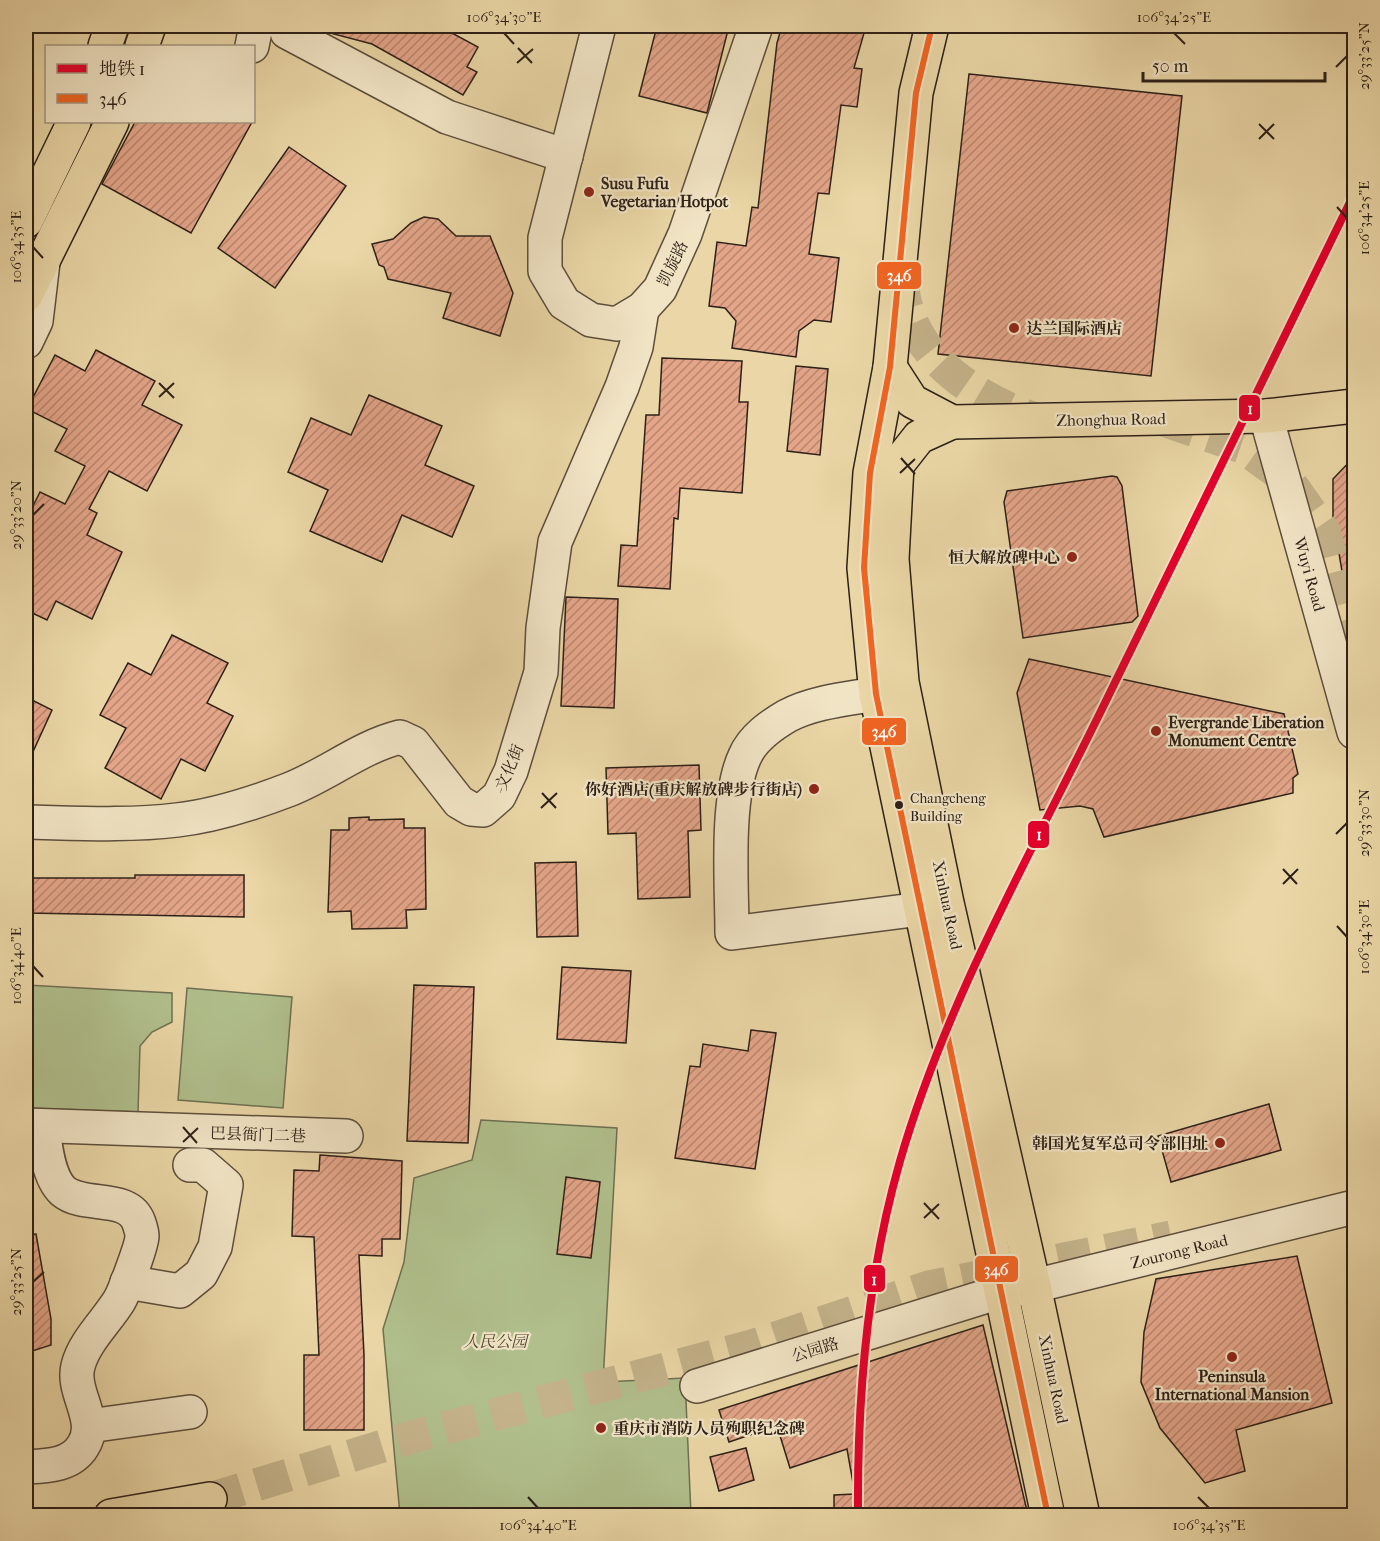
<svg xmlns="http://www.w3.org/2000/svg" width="1380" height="1541" font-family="'IM FELL French Canon','Noto Serif SC',serif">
<defs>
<pattern id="building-hatch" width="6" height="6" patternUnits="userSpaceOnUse" patternTransform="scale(1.5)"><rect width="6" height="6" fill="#e4a589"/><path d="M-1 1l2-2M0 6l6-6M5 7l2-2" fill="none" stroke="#b9866f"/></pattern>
</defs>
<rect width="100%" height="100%" fill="#ead6a6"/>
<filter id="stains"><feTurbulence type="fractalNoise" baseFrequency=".00333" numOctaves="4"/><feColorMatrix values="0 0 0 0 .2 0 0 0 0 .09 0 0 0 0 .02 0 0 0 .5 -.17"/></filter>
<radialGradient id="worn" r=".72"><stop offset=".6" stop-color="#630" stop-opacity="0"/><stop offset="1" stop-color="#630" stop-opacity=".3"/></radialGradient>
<g fill="#b0bf8c" stroke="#6e7052" stroke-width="1.5">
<path d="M26,985L172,993V1022L152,1032L140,1046L138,1112L26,1108Z"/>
<path d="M187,988L292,997L283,1108L178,1100Z"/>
<path d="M481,1120L617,1128L603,1382L685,1378L691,1515H400L383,1329L404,1262L414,1178L472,1160Z"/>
</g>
<g fill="url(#building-hatch)" stroke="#2d2018" stroke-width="1.5">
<path d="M329,26H439L478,47L467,67L477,72L463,95L372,44L330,33Z"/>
<path d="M657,26H729L707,113L639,96Z"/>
<path d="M782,26H866L854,68L862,69L857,107L841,105L829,194L818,193L809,254L839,258L831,322L814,320L799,331L796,357L732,348L736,321L725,308L709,306L717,242L746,246L752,207L758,208L777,43Z"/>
<path d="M969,74L1182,96L1151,376L938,354Z"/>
<path d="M135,122H252L191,233L102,184Z"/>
<path d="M289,147L346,186L275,288L218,248Z"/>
<path d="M424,217L438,219L456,236H490L513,293L500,336L443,318L451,293L388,279L384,267L379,265L372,244L393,239L411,223Z"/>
<path d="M96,350L155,381L142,405L182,425L147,491L109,471L89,509L97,513L87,535L122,552L92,619L56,601L47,620L26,610L33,591L26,588V507L31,510L40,492L65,504L85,466L55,451L67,429L27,409L55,355L85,371Z"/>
<path d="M662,358L742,361L739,402H748L742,493L680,488L678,519L674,518L670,589L618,586L621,545L637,546L646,415H659Z"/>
<path d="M796,366L828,369L820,455L787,451Z"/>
<path d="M369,395L442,426L425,465L474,486L452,537L402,515L382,562L310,531L328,490L288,472L311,418L351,435Z"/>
<path d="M1354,457V582L1344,583L1333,518V479Z"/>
<path d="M1112,476L1117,477L1122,486L1138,616L1132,622L1023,638L1004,502L1007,491Z"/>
<path d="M566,597L618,599L614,708L561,706Z"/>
<path d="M172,635L228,663L207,703L233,716L205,771L181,759L161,799L105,768L126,728L100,715L128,663L151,675Z"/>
<path d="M1029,659L1284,714L1298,774L1293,778V793L1104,837L1093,809L1080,806L1040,810L1017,693Z"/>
<path d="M26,697L52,710L26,767Z"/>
<path d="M699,765L701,830L688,831L690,897L638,899L636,833L608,834L606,768Z"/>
<path d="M369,817V820L404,819V828H425L426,909L406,910L407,928L352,929L351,911L328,912L331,830H349V818Z"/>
<path d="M576,862L578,936L537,937L535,863Z"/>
<path d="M135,875H244V917L26,913V878H135Z"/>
<path d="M562,967L631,971L626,1043L557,1039Z"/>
<path d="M414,985L474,987L468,1143L407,1141Z"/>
<path d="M751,1030L776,1033L755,1169L675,1158L690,1066L700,1067L703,1044L748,1051Z"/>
<path d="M1269,1104L1281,1150L1171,1182L1158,1136Z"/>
<path d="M320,1155L402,1161L400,1239H382V1256L359,1255L364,1355V1430H304V1355H319L314,1237L292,1236L294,1170L319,1171Z"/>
<path d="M566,1177L600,1182L591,1258L557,1254Z"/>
<path d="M36,1234L51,1319V1345L26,1353V1235Z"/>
<path d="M1297,1256L1332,1403L1236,1430L1245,1471L1205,1483L1160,1428L1141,1382L1144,1332L1156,1279Z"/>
<path d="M983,1325L1028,1515H834V1495L855,1494L847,1449L790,1468L777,1426L729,1442L719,1410Z"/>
<path d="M746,1448L754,1480L719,1491L710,1457Z"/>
</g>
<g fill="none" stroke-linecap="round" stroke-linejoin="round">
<g stroke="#c4b28a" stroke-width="33" stroke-dasharray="33 16" stroke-linecap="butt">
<path d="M902,276C904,353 971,397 1038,420"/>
<path d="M1163,420L1242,447L1288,480L1324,531L1354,644"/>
<path d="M210,1499L422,1434L755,1345L929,1287L1171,1237"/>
</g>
<g stroke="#5c4e3c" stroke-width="36">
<g id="minor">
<path d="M286,26L287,32L447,117L566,156"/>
<path d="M599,26L545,238V271L564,303L591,320L617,324L642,309L660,289L685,234L756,26"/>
<path d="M252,46L256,26"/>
<path d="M26,342L36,321L43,262"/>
<path d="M1266,416L1354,732"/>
<path d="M876,694C847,699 813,702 787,716C770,726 753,738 745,756C725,798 732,886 732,933L921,909"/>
<path d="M26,822C76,823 127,826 177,820C214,816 254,803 288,790C327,775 360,747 400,737L413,743L459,802L471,809L483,810L499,796L511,771L541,672L543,628L555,542L622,387L636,347L642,309"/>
<path d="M26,1125L346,1136"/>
<path d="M127,1282L180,1291L201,1274L215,1247L226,1185L203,1165H190"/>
<path d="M697,1386L1003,1291L1034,1286L1354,1207"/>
<path d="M89,1426L190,1412"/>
<path d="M26,1467C46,1466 71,1466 83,1446C100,1420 71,1393 78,1366C84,1342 106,1322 119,1301C124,1293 142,1245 142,1236C142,1233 140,1226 139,1223C129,1193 84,1209 63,1191C48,1177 45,1145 43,1126"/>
</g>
</g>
<g stroke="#2d2018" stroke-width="36">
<g id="major">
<path d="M932,26L916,93L890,367L870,473L864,568L876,694L1048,1516"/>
<path d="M105,46L112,26"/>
<path d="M142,46L149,26"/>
<path d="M26,221L74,122"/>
<path d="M26,295L112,122"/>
<path d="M890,367L912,401L952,422L1266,416L1354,406"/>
<path d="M952,422L919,437L897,465L892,559L902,682L947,903L1034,1286L1083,1516"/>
<path d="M111,1516L210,1499"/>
</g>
</g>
<use href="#minor" stroke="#f1e4c5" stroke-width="33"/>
<use href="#major" stroke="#ead6a6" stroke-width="33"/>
<g stroke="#f1e4c5" stroke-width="10">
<path id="bus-1" d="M932,26L916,93L890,367L870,473L864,568L876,694L1048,1516"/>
</g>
<use href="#bus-1" stroke="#f26522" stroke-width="6"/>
<g stroke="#f1e4c5" stroke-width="12">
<path id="metro-1" d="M858,1516C857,1396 867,1276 900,1161C946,1002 1029,857 1102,709C1187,538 1270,366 1354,194"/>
</g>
<use href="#metro-1" stroke="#e4002b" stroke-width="8"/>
</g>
<path fill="none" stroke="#2d2018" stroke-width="2" d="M504,33L514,44M1174,33L1185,44M518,48L532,63M517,63L533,49M1336,67L1347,56M1259,124L1274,139M1259,139L1274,124M1337,207L1347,218M33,247L43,258M159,383L174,398M159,397L174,383M901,458L915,474M900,473L915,459M33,515L44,504M542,793L556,808M541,808L557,793M1336,834L1347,823M1283,869L1297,884M1283,884L1298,869M1337,926L1347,937M33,966L43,977M183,1127L197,1143M183,1142L198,1128M924,1203L939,1219M924,1218L939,1204M33,1282L44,1272M528,1497L538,1508M1198,1497L1209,1508"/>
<g fill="#8f2418" stroke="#f1e4c5" stroke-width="2">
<circle cx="589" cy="192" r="6"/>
<circle cx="1014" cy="328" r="6"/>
<circle cx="1072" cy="557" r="6"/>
<circle cx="1156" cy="731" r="6"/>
<circle cx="814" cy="789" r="6"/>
<circle cx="1220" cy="1143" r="6"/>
<circle cx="1232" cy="1357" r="6"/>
<circle cx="601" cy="1428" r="6"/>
</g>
<circle fill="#2d2018" stroke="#f1e4c5" stroke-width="2" cx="899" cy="805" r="5"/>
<g text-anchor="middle" stroke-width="4.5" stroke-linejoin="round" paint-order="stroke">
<g font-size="14" fill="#2d2018" stroke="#f1e4c5" text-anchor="start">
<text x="910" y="803">Changcheng<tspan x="910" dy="18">Building</tspan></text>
</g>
<g font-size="16" font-weight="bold" fill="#2d2018" stroke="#f1e4c5" text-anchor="start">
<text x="601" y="189">Susu Fufu<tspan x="601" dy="18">Vegetarian Hotpot</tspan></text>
<text x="1026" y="334">达兰国际酒店</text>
<text x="1060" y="563" text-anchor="end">恒大解放碑中心</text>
<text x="1168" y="728">Evergrande Liberation<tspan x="1168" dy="18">Monument Centre</tspan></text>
<text x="802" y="795" text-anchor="end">你好酒店(重庆解放碑步行街店)</text>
<text x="1208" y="1149" text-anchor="end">韩国光复军总司令部旧址</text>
<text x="1232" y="1382" text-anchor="middle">Peninsula<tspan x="1232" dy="18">International Mansion</tspan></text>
<text x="613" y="1434">重庆市消防人员殉职纪念碑</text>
</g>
<g font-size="16" fill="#2d2018" stroke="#f1e4c5">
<text transform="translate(672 263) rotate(-64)" y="6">凯旋路</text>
<text transform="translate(1111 419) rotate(-1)" y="6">Zhonghua Road</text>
<text transform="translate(1310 574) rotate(74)" y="6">Wuyi Road</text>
<text transform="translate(508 769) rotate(-67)" y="6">-文化街</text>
<text transform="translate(948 905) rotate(78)" y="6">Xinhua Road</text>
<text transform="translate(258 1134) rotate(2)" y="6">巴县衙门二巷</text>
<text transform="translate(1179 1251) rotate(-14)" y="6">Zourong Road</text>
<text transform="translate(815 1349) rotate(-17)" y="6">公园路</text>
<text transform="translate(1054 1379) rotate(78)" y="6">Xinhua Road</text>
</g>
<g font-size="16" font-style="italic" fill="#4e4835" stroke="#f1e4c5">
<text x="495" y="1347">人民公园</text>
</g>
</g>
<g stroke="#f1e4c5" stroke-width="2">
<rect x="876" y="261" width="46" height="29" rx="6" fill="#f26522"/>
<rect x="1238" y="394" width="23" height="28" rx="6" fill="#e4002b"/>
<rect x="861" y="717" width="46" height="29" rx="6" fill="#f26522"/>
<rect x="1027" y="820" width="23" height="29" rx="6" fill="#e4002b"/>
<rect x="974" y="1255" width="45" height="28" rx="6" fill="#f26522"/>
<rect x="863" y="1264" width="23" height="29" rx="6" fill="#e4002b"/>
</g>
<g font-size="16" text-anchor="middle" font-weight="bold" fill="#fff">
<text x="899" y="281">346</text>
<text x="1250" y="414">1</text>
<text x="884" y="737">346</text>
<text x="1039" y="840">1</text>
<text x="996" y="1275">346</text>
<text x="874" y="1285">1</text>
</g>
<rect width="1380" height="1541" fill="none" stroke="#ead6a6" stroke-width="66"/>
<rect x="45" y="45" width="210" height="78" fill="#f1e4c5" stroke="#a39680" stroke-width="1.5"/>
<rect x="57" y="64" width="30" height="9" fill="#e4002b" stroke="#a39680" stroke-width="1.5"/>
<text x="99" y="75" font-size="18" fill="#2d2018">地铁 1</text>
<rect x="57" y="94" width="30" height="9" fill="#f26522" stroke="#a39680" stroke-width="1.5"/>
<text x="99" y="105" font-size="18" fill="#2d2018">346</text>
<path d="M1143 72v9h182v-9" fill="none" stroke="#2d2018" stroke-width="3"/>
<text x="1152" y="72" font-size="18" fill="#2d2018" stroke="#f1e4c5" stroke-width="4.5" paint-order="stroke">50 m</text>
<rect x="33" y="33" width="1314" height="1475" fill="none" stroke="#2d2018" stroke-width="2"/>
<g font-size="15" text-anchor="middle" fill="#2d2018">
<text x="504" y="22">106°34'30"E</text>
<text x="1174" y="22">106°34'25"E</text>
<text transform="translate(1364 56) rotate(-90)" y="5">29°33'25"N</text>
<text transform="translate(1364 218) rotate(-90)" y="5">106°34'25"E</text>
<text transform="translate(16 247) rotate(-90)" y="5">106°34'35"E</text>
<text transform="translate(16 515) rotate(-90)" y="5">29°33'20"N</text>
<text transform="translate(1364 823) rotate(-90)" y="5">29°33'30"N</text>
<text transform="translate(1364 937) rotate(-90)" y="5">106°34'30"E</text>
<text transform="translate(16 966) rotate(-90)" y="5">106°34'40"E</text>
<text transform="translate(16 1282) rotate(-90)" y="5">29°33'25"N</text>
<text x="538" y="1530">106°34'40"E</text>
<text x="1209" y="1530">106°34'35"E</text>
</g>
<rect width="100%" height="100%" filter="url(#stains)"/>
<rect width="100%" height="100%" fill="url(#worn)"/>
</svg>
